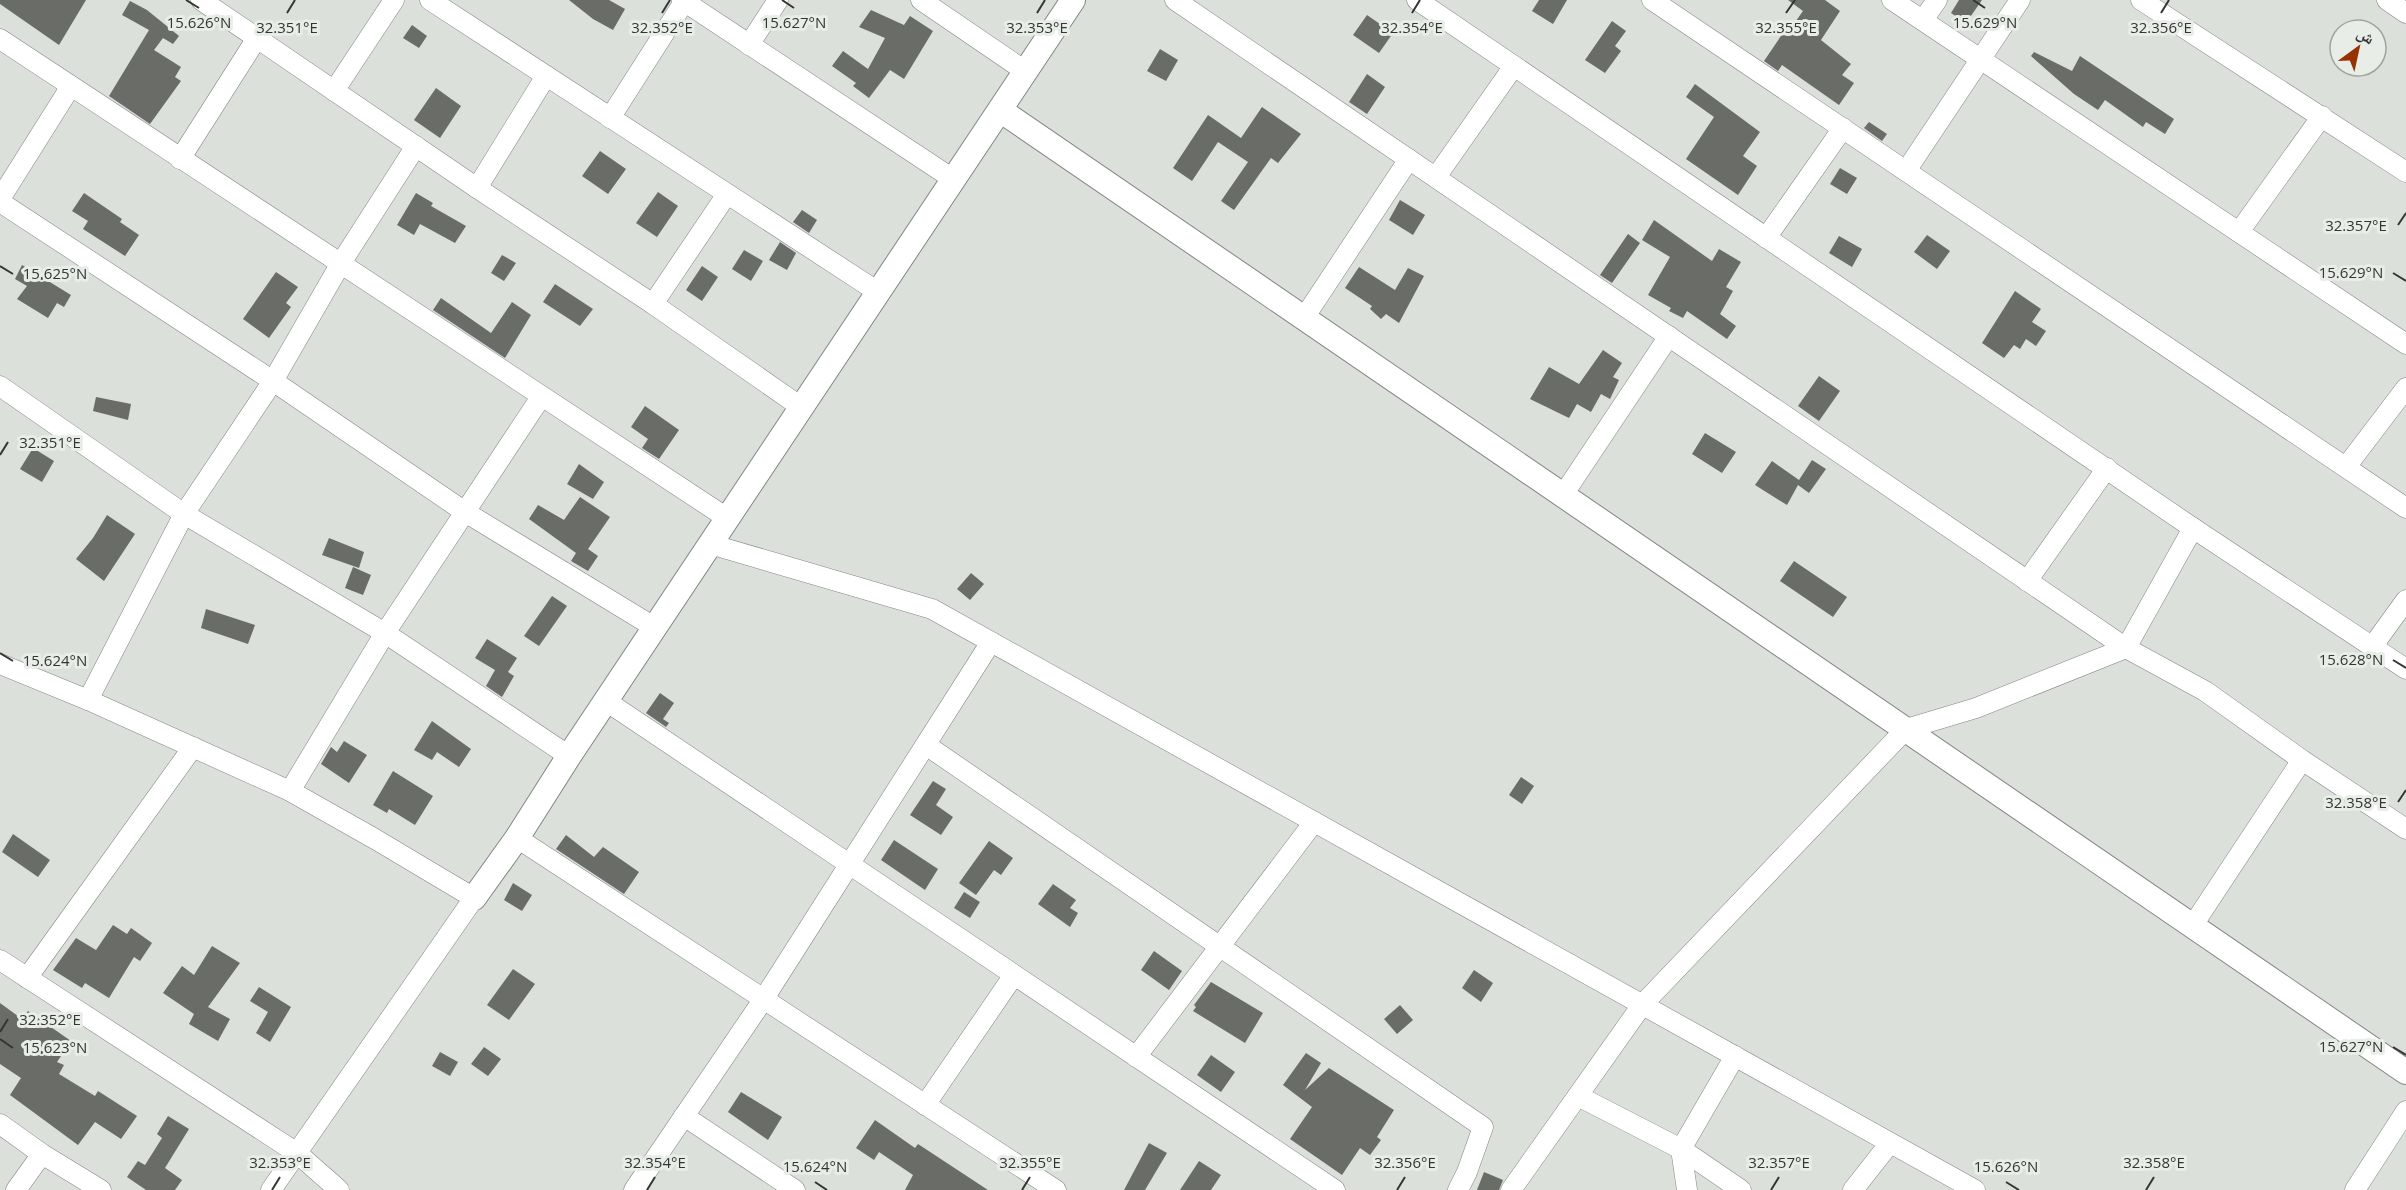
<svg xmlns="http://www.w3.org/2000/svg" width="2406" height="1190" font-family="'Open Sans','Noto Naskh Arabic',sans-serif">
<rect width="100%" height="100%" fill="#dbe0db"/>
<g fill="#6a6c67">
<path d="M0,0H86L59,45L0,4Z"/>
<path d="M569,0H609L625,9L613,30L593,19Z"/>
<path d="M1539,0H1567L1553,24L1532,11Z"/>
<path d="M1788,0H1825L1840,11L1821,40L1851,64L1842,75L1854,83L1839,105L1782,65L1778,71L1764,61L1783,33L1786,35L1803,11Z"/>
<path d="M1959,0H1982L1966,23L1951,13Z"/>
<path d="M130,1L147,10L179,36L173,44L163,38L154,50L181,67L175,77L181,81L150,124L109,96L149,30L122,15Z"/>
<path d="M871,10L904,25L910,16L933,31L904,79L890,70L869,98L853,86L856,83L832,66L843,51L868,69L885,38L859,27Z"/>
<path d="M1367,15L1393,33L1379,53L1353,35Z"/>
<path d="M1612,21L1626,31L1615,46L1621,51L1605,73L1585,60Z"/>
<path d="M412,25L427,36L419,48L403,38Z"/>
<path d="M1160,49L1178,60L1166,81L1147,71Z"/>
<path d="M2034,52L2072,71L2080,56L2174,119L2165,134L2146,122L2143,127L2105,100L2098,110L2074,94L2031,56Z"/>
<path d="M1367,74L1385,87L1367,114L1349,102Z"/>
<path d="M1695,84L1760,132L1743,156L1757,166L1738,195L1686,159L1714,117L1686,97Z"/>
<path d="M436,88L461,106L440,138L414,120Z"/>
<path d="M1262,107L1301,134L1278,163L1271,158L1234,210L1221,201L1248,162L1218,142L1192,181L1173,168L1208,115L1241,138Z"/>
<path d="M1869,122L1887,134L1882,141L1864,128Z"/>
<path d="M600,151L626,169L608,194L582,176Z"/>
<path d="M1840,168L1857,178L1847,194L1830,184Z"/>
<path d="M658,192L678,206L657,237L636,223Z"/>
<path d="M84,193L122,219L120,222L139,235L125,256L83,229L88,221L72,211Z"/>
<path d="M416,193L433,203L431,206L466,226L455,243L420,224L414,235L397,225Z"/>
<path d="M1400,200L1425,215L1413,235L1389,220Z"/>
<path d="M802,210L817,220L809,233L793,222Z"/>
<path d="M1654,220L1712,261L1719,249L1741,262L1726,287L1733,291L1720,314L1736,326L1727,339L1687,311L1683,318L1669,311L1671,308L1648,295L1670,257L1642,240Z"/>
<path d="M1628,234L1640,243L1612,283L1600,275Z"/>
<path d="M1927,235L1950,251L1937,269L1914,252Z"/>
<path d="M1839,236L1862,249L1852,267L1829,253Z"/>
<path d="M780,242L796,253L787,270L769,260Z"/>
<path d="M744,250L763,261L751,281L732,269Z"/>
<path d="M502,255L516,263L504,281L491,273Z"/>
<path d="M22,265L71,295L64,307L57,303L48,318L17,299L27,286L15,279Z"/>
<path d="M702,266L718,277L702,301L686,290Z"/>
<path d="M1359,267L1395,290L1408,268L1424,276L1399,323L1386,314L1381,319L1370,309L1372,306L1345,288Z"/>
<path d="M276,272L298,287L286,303L291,307L269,338L243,319Z"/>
<path d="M555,284L593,309L580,326L543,302Z"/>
<path d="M2015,291L2041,309L2032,322L2046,331L2036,346L2026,339L2020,349L2014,345L2004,358L1982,343Z"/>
<path d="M441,298L491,333L512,302L531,315L505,358L433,310Z"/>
<path d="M1603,350L1622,363L1613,377L1619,380L1610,399L1601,394L1591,412L1577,404L1569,418L1530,399L1549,367L1579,384Z"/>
<path d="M1819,376L1840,391L1819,421L1798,406Z"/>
<path d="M96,397L131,404L128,420L93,411Z"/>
<path d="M645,406L679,430L659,459L642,448L648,439L631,427Z"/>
<path d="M1705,433L1736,452L1722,473L1692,454Z"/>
<path d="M33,448L54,461L42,482L20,469Z"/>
<path d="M1812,460L1826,469L1809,493L1798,485L1787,505L1755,485L1772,461L1799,480Z"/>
<path d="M579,464L604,482L593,499L567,484Z"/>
<path d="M580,497L610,517L588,549L598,556L588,571L571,561L576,553L529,519L538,505L564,520Z"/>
<path d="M107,515L135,534L104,581L76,559L93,538Z"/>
<path d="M329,538L364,552L359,568L322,555Z"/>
<path d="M1794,561L1847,597L1833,617L1780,581Z"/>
<path d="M353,567L371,575L363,595L345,588Z"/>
<path d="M971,573L984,584L970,600L957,589Z"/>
<path d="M552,596L567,606L539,646L524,636Z"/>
<path d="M206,609L255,625L248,644L201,628Z"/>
<path d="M487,639L517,658L508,672L514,676L502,697L486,686L495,670L475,658Z"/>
<path d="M660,693L674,703L663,719L669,723L666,727L646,713Z"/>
<path d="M432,721L471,749L459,767L437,752L432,760L414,750Z"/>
<path d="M344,741L367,755L349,783L321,764L331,747L337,752Z"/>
<path d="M393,771L433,796L415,825L389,809L387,813L373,805Z"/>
<path d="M1521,777L1534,786L1522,804L1509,795Z"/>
<path d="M933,781L946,789L936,805L953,817L941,835L910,815Z"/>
<path d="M13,834L50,860L38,877L2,852Z"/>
<path d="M566,835L594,857L603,847L639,872L624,894L556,849Z"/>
<path d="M894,840L938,869L925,890L881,860Z"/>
<path d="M989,841L1013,858L1001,875L994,870L976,895L959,883Z"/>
<path d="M513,883L532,895L522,911L504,900Z"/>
<path d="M1053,884L1076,900L1070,908L1078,913L1070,927L1038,904Z"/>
<path d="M964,892L980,902L970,918L954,908Z"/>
<path d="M113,925L127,934L131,928L152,943L140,961L134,957L109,998L85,983L82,988L53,970L76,938L96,950Z"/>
<path d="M212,946L240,963L208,1007L230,1019L218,1041L189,1024L194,1014L163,993L182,966L194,975Z"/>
<path d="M1154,951L1182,971L1169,990L1141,970Z"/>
<path d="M513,969L535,984L509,1020L487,1005Z"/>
<path d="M1474,970L1493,983L1481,1002L1462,988Z"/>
<path d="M1211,982L1263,1013L1245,1043L1193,1011L1196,1007L1194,1005Z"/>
<path d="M259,987L291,1007L270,1042L256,1033L268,1012L250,1001Z"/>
<path d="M0,1003L22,1019L28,1011L71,1041L57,1062L64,1065L59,1074L95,1096L98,1091L137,1116L121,1139L95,1122L78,1145L10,1095L21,1078L0,1064Z"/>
<path d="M1400,1005L1413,1020L1397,1034L1384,1019Z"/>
<path d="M484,1047L501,1059L488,1076L471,1064Z"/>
<path d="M440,1052L458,1062L450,1076L432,1066Z"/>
<path d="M1306,1053L1321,1063L1305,1090L1329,1068L1394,1110L1377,1137L1381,1140L1370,1155L1360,1148L1342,1175L1290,1139L1312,1107L1283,1085Z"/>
<path d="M1211,1055L1235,1072L1221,1092L1197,1075Z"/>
<path d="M741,1092L782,1117L768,1140L728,1112Z"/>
<path d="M168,1116L189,1129L165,1168L182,1180L175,1190H146L127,1177L138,1161L145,1165L162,1138L157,1134Z"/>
<path d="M875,1120L915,1148L918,1144L988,1190H905L913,1175L879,1152L874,1160L856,1148Z"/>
<path d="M1149,1143L1167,1153L1145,1190H1124Z"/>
<path d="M1199,1161L1221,1175L1211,1190H1180Z"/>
<path d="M1484,1172L1503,1180L1499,1190H1477Z"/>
</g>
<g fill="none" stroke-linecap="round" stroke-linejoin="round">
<g stroke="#828783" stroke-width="21">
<g id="minor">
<path d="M201,0L477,188L653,304L801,407"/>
<path d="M430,0L878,292"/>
<path d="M682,0L953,179"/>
<path d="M921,0L1025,71"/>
<path d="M1175,0L2126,648L2205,691L2302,760L2406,829"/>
<path d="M1417,0L2193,528L2406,669"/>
<path d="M1652,0L2406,508"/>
<path d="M1892,0L2406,344"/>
<path d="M2141,0L2406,172"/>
<path d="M2387,0L2406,13"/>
<path d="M1923,20L1937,0"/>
<path d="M0,39L727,518"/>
<path d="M749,45L778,0"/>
<path d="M334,91L394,0"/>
<path d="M610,118L684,2"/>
<path d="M416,146L341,263L273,381L465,512L654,627"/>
<path d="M180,159L257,38"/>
<path d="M1906,171L2020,0"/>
<path d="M1436,177L1514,66"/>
<path d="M477,188L546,76"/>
<path d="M0,199L71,86"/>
<path d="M0,202L273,381L184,514L88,700"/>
<path d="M2239,232L2322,116"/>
<path d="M1766,238L1843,128"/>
<path d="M653,304L727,194"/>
<path d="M1304,318L1409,159"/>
<path d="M0,386L184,514L385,633L569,756"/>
<path d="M2346,467L2406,388"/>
<path d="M1563,495L1669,336"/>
<path d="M710,544L932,609L1975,1190"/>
<path d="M2027,581L2107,468"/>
<path d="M2372,647L2406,600"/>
<path d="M0,664L88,700L290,791L375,839L474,898L271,1190"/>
<path d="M606,701L1335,1190"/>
<path d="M926,745L1483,1127L1467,1172L1458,1190"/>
<path d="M290,791L385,633L541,397"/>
<path d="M517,838L1056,1190"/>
<path d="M2193,925L2302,760"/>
<path d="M0,960L297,1153L339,1190"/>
<path d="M27,978L193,747"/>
<path d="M1136,1057L1314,822"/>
<path d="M1578,1096L1681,1149L1741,1190"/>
<path d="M925,1105L1014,975"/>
<path d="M684,1116L795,1190"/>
<path d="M0,1124L42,1154L101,1190"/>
<path d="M16,1190L42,1154"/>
<path d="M634,1190L763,1000L991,642"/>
<path d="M1511,1190L1642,1005L1906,729L1976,708L2126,648L2193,528"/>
<path d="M1687,1190L1681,1149L1735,1056"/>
<path d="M1853,1190L1890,1143"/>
<path d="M2355,1190L2406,1111"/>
</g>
</g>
<g stroke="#828783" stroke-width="26">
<g id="tertiary">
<path d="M1000,110L2406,1072"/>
<path d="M474,898L517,838L569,756L1073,0"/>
</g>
</g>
<use href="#minor" stroke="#fff" stroke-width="20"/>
<use href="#tertiary" stroke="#fff" stroke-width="24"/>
</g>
<path fill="none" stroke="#343634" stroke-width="2" d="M186,0L199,8M782,0L794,8M1973,0L1985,8M287,13L295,0M662,13L670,0M1037,13L1045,0M1412,13L1420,0M1786,13L1795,0M2161,13L2169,0M2398,225L2406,213M0,266L13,274M2393,273L2406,281M0,455L8,442M0,653L13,661M2393,660L2406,668M2398,802L2406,790M0,1032L8,1019M0,1039L13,1048M2393,1047L2406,1055M815,1182L827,1190M2006,1182L2019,1190M272,1190L280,1177M647,1190L655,1177M1022,1190L1030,1177M1397,1190L1405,1177M1771,1190L1779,1177M2146,1190L2154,1177"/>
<g font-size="15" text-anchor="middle" fill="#343634" stroke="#e8ede8" stroke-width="6" stroke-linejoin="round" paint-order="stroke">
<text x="199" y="28">15.626°N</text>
<text x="794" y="28">15.627°N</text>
<text x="1985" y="28">15.629°N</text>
<text x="287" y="33">32.351°E</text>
<text x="662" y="33">32.352°E</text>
<text x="1037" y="33">32.353°E</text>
<text x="1412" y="33">32.354°E</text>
<text x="1786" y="33">32.355°E</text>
<text x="2161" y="33">32.356°E</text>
<text x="2356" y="231">32.357°E</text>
<text x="2351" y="278">15.629°N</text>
<text x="55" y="279">15.625°N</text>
<text x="50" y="448">32.351°E</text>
<text x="2351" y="665">15.628°N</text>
<text x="55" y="666">15.624°N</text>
<text x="2356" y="808">32.358°E</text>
<text x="50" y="1025">32.352°E</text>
<text x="2351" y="1052">15.627°N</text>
<text x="55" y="1053">15.623°N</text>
<text x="280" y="1168">32.353°E</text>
<text x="655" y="1168">32.354°E</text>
<text x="1030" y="1168">32.355°E</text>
<text x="1405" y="1168">32.356°E</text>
<text x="1779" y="1168">32.357°E</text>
<text x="2154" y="1168">32.358°E</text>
<text x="815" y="1172">15.624°N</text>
<text x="2006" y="1172">15.626°N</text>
</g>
<g transform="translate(2358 48) rotate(33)"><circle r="28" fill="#e8ede8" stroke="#a0a4a0" stroke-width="1.5"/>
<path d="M0-4.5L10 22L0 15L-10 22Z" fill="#973300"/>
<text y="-9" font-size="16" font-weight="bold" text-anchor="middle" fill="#343634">ش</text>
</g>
</svg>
